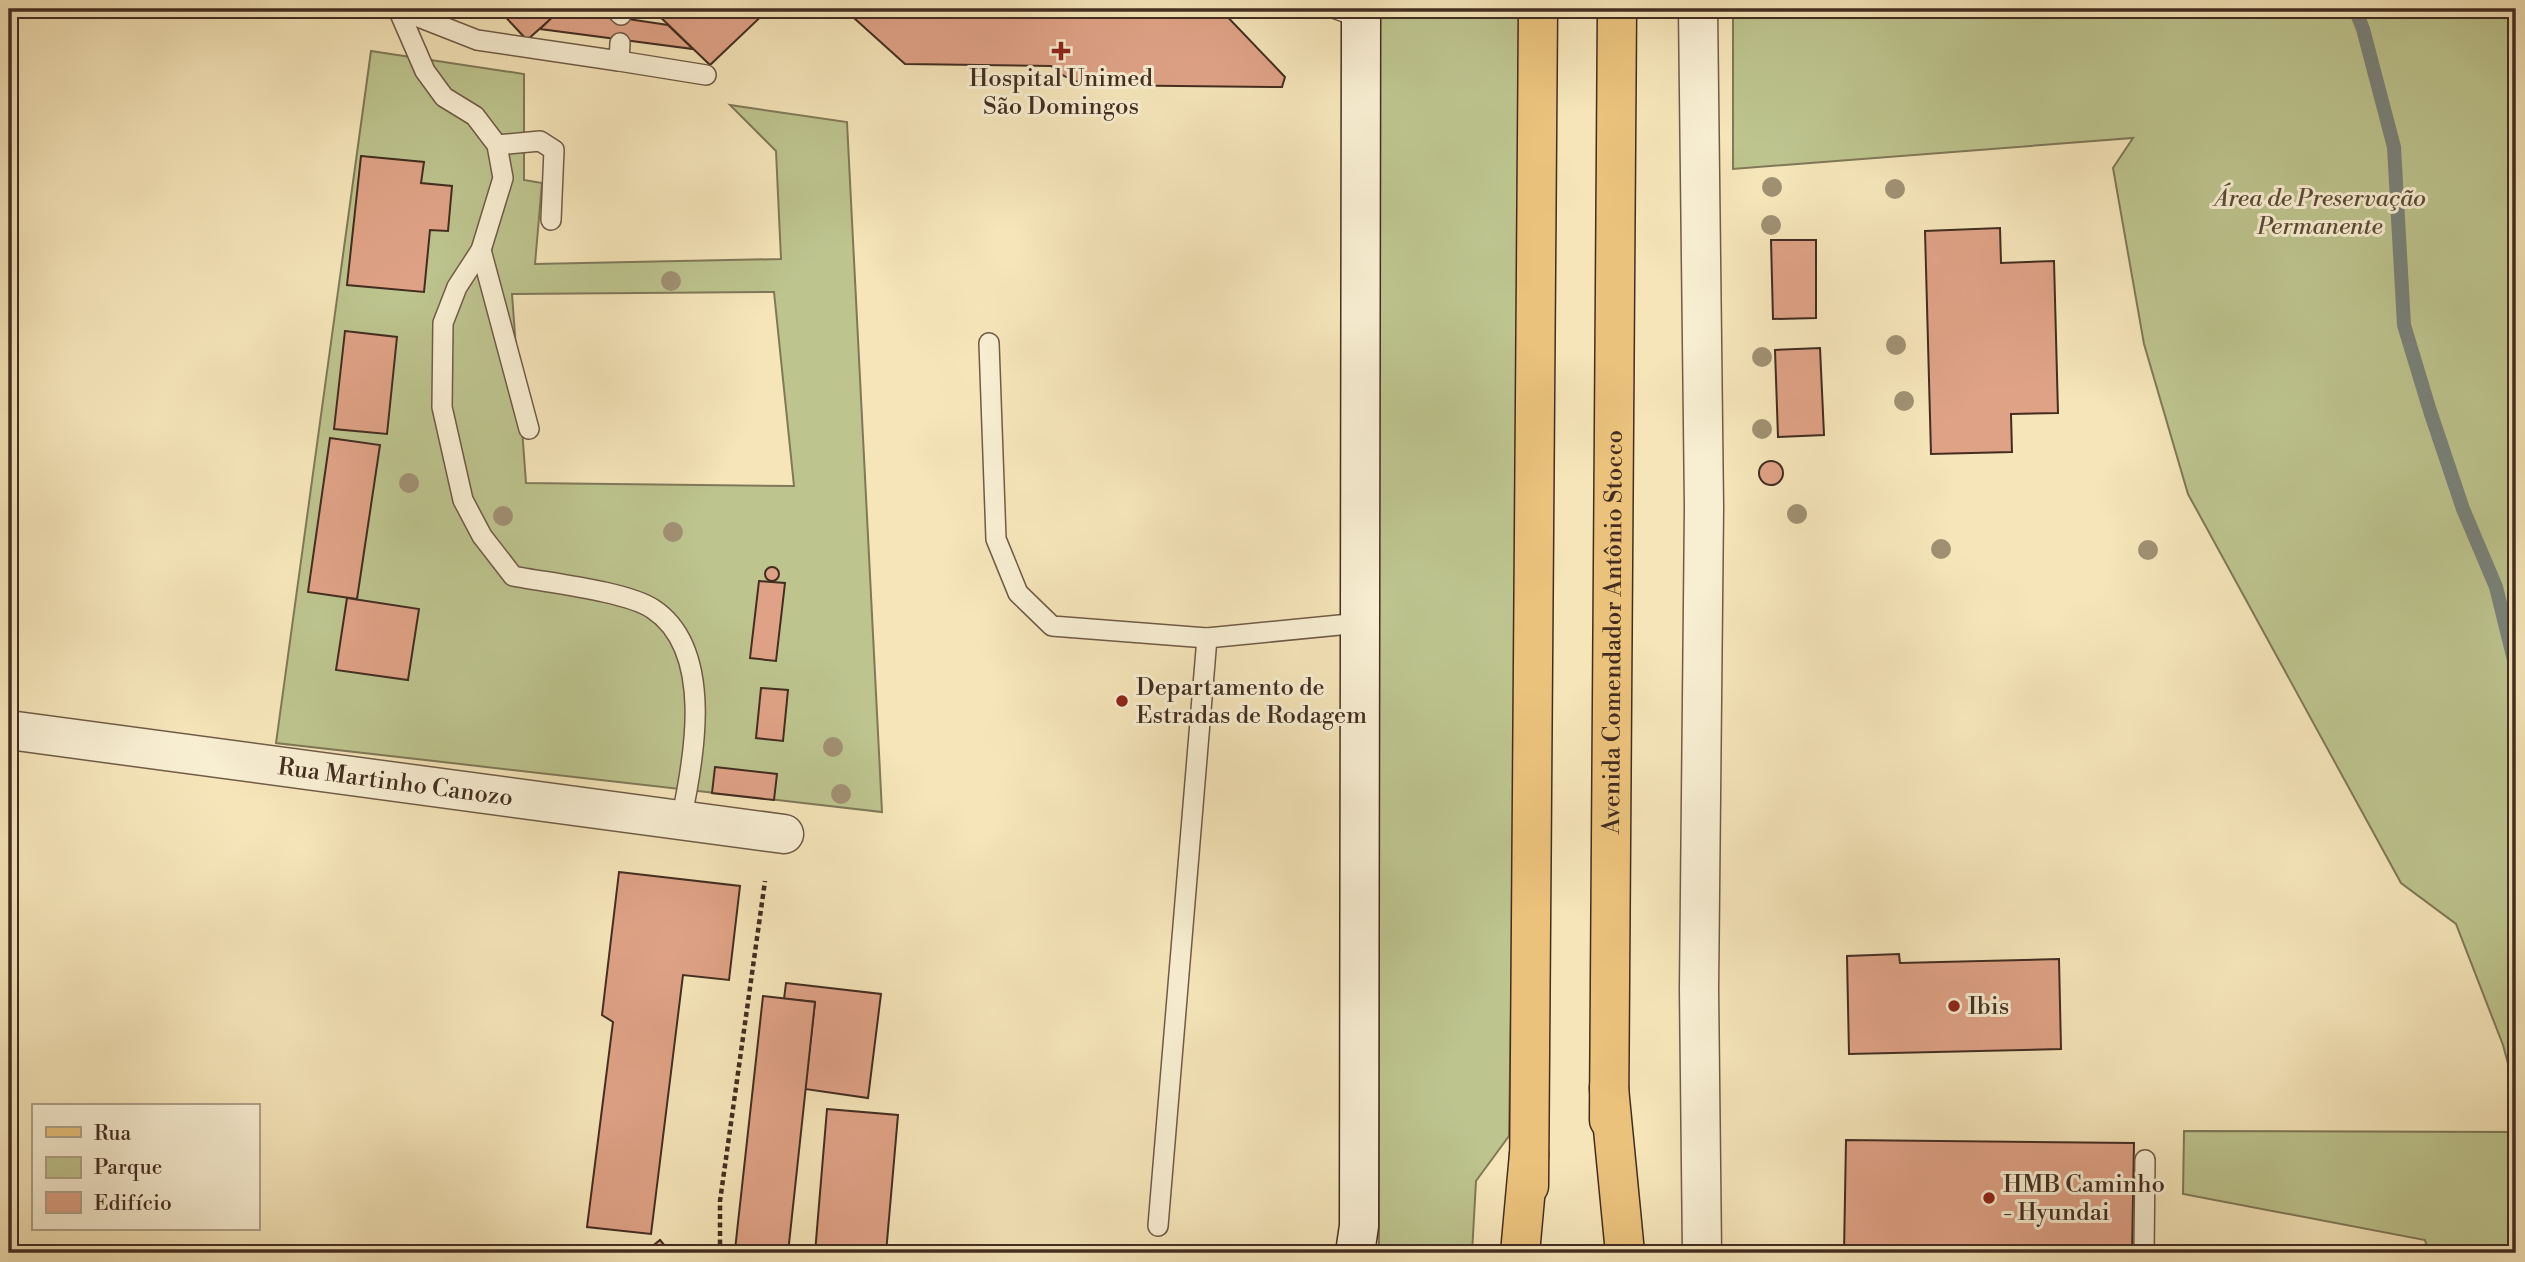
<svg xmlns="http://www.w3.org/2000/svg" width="2525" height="1262" font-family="'Libre Bodoni',serif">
<rect width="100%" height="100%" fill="#f5e5b9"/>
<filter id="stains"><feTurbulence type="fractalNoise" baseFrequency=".00286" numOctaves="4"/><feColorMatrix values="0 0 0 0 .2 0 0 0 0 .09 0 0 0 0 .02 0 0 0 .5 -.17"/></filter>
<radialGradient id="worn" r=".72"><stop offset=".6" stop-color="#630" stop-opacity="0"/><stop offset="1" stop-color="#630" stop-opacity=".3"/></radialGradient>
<g fill="#bdc48e" stroke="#807858" stroke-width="2" fill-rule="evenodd">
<path d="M1379,9H1519L1514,823L1509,1136L1476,1181L1472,1253H1379Z"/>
<path d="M1733,9H2516V1093L2503,1045L2456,924L2401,883L2188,494L2144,344L2113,168L2133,138L1733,169Z"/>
<path d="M371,51L524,74V180L542,183L535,264L781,259L776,151L730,105L847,122L882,812L276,743ZM774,292L794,486L526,483L512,294Z"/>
<path d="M2184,1131L2516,1132V1253H2429L2425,1240L2183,1194Z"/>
</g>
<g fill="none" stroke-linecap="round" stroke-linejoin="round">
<path stroke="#7a837c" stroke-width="14" d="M2355,9L2363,29L2394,147L2404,325L2430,411L2463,509L2496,587L2516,668"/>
</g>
<g fill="#dfa286" stroke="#432d21" stroke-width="2">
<path d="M498,9H562L527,40Z"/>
<path d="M561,9L668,25L693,49L540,29Z"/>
<path d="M652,9H769L710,65Z"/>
<path d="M844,9H1220L1285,77L1282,87L1084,85L1064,76L1051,66L905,64Z"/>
<path d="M361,156L424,162L421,183L452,186L448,231L430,230L424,292L347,285Z"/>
<path d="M2000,228L2001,263L2054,261L2058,413L2011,414L2012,452L1931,454L1925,231Z"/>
<path d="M1771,240H1816V318L1773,319Z"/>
<path d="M345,331L397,337L387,434L334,429Z"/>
<path d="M1820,348L1824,435L1778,437L1775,350Z"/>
<path d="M330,438L380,445L357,599L308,592Z"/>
<circle cx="1771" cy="473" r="12"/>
<circle cx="772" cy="574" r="7"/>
<path d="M759,581L785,583L776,661L750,658Z"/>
<path d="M347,598L419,609L408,680L336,670Z"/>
<path d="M761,688L788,690L783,741L756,738Z"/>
<path d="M715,767L777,774L774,800L712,793Z"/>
<path d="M619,872L740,886L729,980L683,975L651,1234L587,1227L613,1022L602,1015Z"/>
<path d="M1899,954L1900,963L2059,959L2061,1049L1849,1054L1847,956Z"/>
<path d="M786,983L881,994L868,1098L805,1089L815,1002L784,999Z"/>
<path d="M763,996L815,1002L788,1253L735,1250Z"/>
<path d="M827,1109L898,1115L886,1253H815Z"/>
<path d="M1846,1140L2134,1143L2132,1253H1844Z"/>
<path d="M660,1240L671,1253H644Z"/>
</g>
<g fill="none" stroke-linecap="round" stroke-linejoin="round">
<g stroke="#705b47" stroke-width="22">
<g id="lane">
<path d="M398,9L425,71L444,97L475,116L497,145L503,178L481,250L457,287L443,323L442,407L463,500L482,536L513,576C548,583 626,591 653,609C715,650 694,760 681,820"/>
<path d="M398,9L477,40L619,61L620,43"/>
<path d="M615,9L621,15"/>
<path d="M1336,9L1361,18"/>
<path d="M619,61L706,75"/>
<path d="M497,145L540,141L554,150L551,220"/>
<path d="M481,250L529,429"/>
<path d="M989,343L996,539L1018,593L1052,626L1207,638"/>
<path d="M1158,1226L1207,638L1360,623"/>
<path d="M2144,1253L2145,1160"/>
</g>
</g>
<g stroke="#705b47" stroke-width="41">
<g id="street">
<path d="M1698,9L1704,507L1699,989L1702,1253"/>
<path id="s1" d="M9,730L784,834"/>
</g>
</g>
<g stroke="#432d21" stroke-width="41">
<path id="secondary" d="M1355,1253L1359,1226L1361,9"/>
</g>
<g stroke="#432d21" stroke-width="41">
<g id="primary">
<path id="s2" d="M1609,1120L1617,9"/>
<path d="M1529,1186L1538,9"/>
</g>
</g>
<g stroke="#432d21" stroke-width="41">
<g id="highway">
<path d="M1609,1088L1625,1253"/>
<path d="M1520,1253L1529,1154"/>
</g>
</g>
<path stroke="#432d21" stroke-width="4.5" stroke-dasharray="5 3.5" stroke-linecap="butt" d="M720,1253V1201L765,881"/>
<use href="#lane" stroke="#f8eed2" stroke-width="19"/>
<use href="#street" stroke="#f8eed2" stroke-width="38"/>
<use href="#secondary" stroke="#f8eed2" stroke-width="38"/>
<use href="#primary" stroke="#eac27c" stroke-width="38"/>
<use href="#highway" stroke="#eac27c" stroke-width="38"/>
</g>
<g fill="#a09072">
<circle cx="1772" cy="187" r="10"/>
<circle cx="1895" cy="189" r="10"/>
<circle cx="1771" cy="225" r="10"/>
<circle cx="671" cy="281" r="10"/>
<circle cx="1896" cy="345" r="10"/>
<circle cx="1762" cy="357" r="10"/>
<circle cx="1904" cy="401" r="10"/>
<circle cx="1762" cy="429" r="10"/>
<circle cx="409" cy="483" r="10"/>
<circle cx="1797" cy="514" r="10"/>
<circle cx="503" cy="516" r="10"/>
<circle cx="673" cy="532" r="10"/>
<circle cx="1941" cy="549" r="10"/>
<circle cx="2148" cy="550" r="10"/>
<circle cx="833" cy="747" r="10"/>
<circle cx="841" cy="794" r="10"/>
</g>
<g fill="#8f2418" stroke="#f8eed2" stroke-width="2.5">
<path d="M1057.5 40.5h7v7h7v7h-7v7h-7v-7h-7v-7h7z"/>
<circle cx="1122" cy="701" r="7"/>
<circle cx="1954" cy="1006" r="7"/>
<circle cx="1989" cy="1198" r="7"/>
</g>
<g text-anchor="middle" stroke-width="6" stroke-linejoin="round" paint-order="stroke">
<g font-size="24" fill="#432d21" stroke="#f8eed2" text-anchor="start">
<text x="1061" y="86" text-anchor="middle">Hospital Unimed<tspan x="1061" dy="28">São Domingos</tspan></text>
<text x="1136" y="695">Departamento de<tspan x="1136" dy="28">Estradas de Rodagem</tspan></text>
<text x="1968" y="1014">Ibis</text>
<text x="2003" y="1192">HMB Caminho<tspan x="2003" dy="28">- Hyundai</tspan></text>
</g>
<g font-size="24" font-style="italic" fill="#5b4b37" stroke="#f8eed2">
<text x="2320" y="206">Área de Preservação<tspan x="2320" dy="28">Permanente</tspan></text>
</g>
<g font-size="24" fill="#432d21" stroke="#f8eed2">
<text dy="8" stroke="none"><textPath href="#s2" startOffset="488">Avenida Comendador Antônio Stocco</textPath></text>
<text dy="8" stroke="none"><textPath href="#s1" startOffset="390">Rua Martinho Canozo</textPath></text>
</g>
</g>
<rect width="2525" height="1262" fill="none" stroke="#f5e5b9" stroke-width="35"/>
<rect x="10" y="10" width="2504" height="1241" fill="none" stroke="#432d21" stroke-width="3.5"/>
<rect x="18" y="18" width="2490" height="1227" fill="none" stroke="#432d21" stroke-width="2"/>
<rect x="32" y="1104" width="228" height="126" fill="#f8eed2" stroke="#b0a18b" stroke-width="2"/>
<rect x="46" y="1127" width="35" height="10" fill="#eac27c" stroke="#b0a18b" stroke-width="2"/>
<text x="94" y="1140" font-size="21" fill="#432d21">Rua</text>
<rect x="46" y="1157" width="35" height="21" fill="#bdc48e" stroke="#b0a18b" stroke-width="2"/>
<text x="94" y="1174" font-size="21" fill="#432d21">Parque</text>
<rect x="46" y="1192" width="35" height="21" fill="#dfa286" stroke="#b0a18b" stroke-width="2"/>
<text x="94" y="1210" font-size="21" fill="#432d21">Edifício</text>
<rect width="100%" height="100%" filter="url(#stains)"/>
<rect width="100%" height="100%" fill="url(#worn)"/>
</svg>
